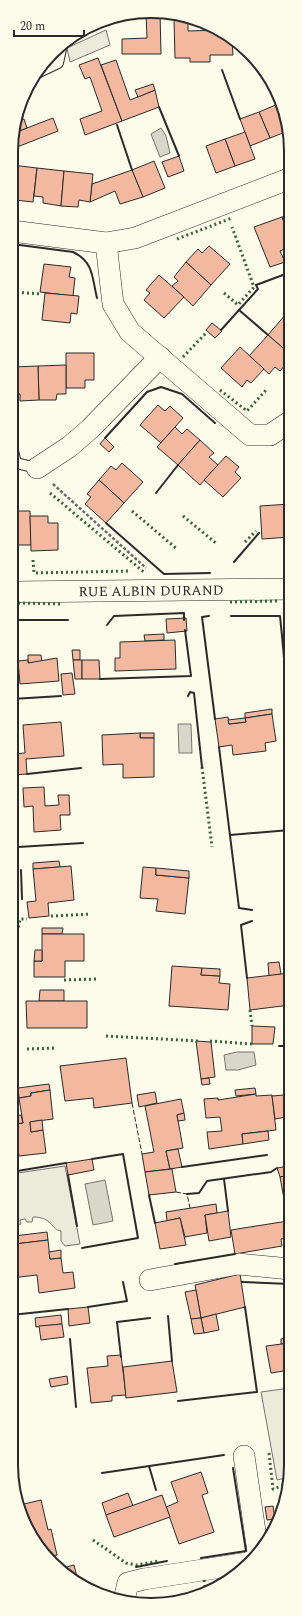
<svg xmlns="http://www.w3.org/2000/svg" width="302" height="1616" font-family="Spectral,serif">
<rect width="100%" height="100%" fill="#fdfbea"/>
<g fill="#ecebdb" stroke="#74746e">
<path d="M65,1166L80,1244L65,1246L61,1241V1231C51,1230 53,1217 33,1217L32,1222H27L25,1219L20,1220L21,1224L11,1225V1174Z"/>
<path d="M290,1388V1477L277,1480L261,1392Z"/>
</g>
<path fill="#eceadb" stroke="#74746e" d="M106,30L110,45L70,62L67,48Z"/>
<g fill="#d8d7c9" stroke="#74746e">
<path d="M161,128L166,136L170,153L160,157L151,134Z"/>
<path d="M178,724H191L192,753H179Z"/>
<path d="M237,1052H254L256,1065L238,1070H226L224,1055Z"/>
<path d="M105,1180L113,1221L93,1225L85,1184Z"/>
</g>
<g fill="#f2b8a0" stroke="#2b2b2b">
<path d="M160,13L161,54H122V39L147,38L146,14Z"/>
<path d="M174,19H188V31L219,30L232,39L233,55H210V62H190V58H175Z"/>
<path d="M98,58L122,121L85,135L80,119L102,111L90,77L85,79L79,65Z"/>
<path d="M116,60L130,100L155,90L159,107L122,121L101,65Z"/>
<path d="M153,84L155,90L138,97L135,90Z"/>
<path d="M278,104L288,131L270,138L259,112Z"/>
<path d="M259,112L270,138L250,146L240,119Z"/>
<path d="M53,118L58,131L12,149V133L16,123L19,131Z"/>
<path d="M24,119L27,128L19,131L16,122Z"/>
<path d="M245,132L255,159L235,166L225,139Z"/>
<path d="M225,139L235,166L216,173L206,146Z"/>
<path d="M179,156L184,171L168,177L162,162Z"/>
<path d="M154,161L165,188L143,197L132,170Z"/>
<path d="M12,165L37,168L33,202L15,200L16,194L12,193Z"/>
<path d="M37,168L64,171L61,206L43,203V197L34,196Z"/>
<path d="M132,170L143,197L120,204L115,191L90,202L92,184Z"/>
<path d="M64,171L93,174L90,202L79,200L78,207L61,206Z"/>
<path d="M291,214V241L282,217Z"/>
<path d="M282,217L291,241V246L280,251L285,262L270,267L254,227Z"/>
<path d="M209,246L230,264L211,285L186,262L198,249L202,253Z"/>
<path d="M186,262L211,285L193,306L172,286L178,281L174,277Z"/>
<path d="M44,264L71,267L69,277L75,278L73,296L40,292Z"/>
<path d="M159,275L184,297L164,318L144,300L150,293L146,290Z"/>
<path d="M45,293L79,296L77,314L71,313L70,323L42,320Z"/>
<path d="M286,314L291,318V355L268,335Z"/>
<path d="M212,323L222,331L215,338L206,330Z"/>
<path d="M268,335L291,355V358L280,371L275,367L269,374L249,356Z"/>
<path d="M240,347L264,369L251,383L247,380L242,387L221,368Z"/>
<path d="M66,353H94V380H85V388H66Z"/>
<path d="M66,365V394H57L56,400H39L38,366Z"/>
<path d="M38,366L39,400L20,401V394H12V367Z"/>
<path d="M158,405L165,411L170,406L183,418L161,443L140,425Z"/>
<path d="M175,427L182,434L187,429L200,440L178,465L157,447Z"/>
<path d="M105,438L114,447L109,452L100,444Z"/>
<path d="M200,440L214,453L209,457L218,465L200,485L178,465Z"/>
<path d="M226,456L239,467L235,472L241,478L223,497L204,480Z"/>
<path d="M122,463L143,482L124,503L99,480L111,466L116,470Z"/>
<path d="M99,480L124,503L106,523L85,504L91,497L87,494Z"/>
<path d="M290,504V537L262,539L260,506Z"/>
<path d="M12,511H30L31,545H12Z"/>
<path d="M30,516H48V523H58V550L31,551Z"/>
<path d="M186,618L187,631L167,633L166,619Z"/>
<path d="M164,634V640L145,641L144,635Z"/>
<path d="M175,640L176,669L115,671V658H120V642Z"/>
<path d="M72,650H80V660H73Z"/>
<path d="M28,655H41L42,662L28,663Z"/>
<path d="M57,658L59,681L20,684L18,661L28,660V663Z"/>
<path d="M73,660H82V679H75Z"/>
<path d="M82,660H99L100,679H82Z"/>
<path d="M72,673L75,694L63,695L61,674Z"/>
<path d="M272,709V714L245,718V713Z"/>
<path d="M272,714L276,741L265,743L266,751L233,755L232,745L219,747L215,719L228,717L229,724L246,722L245,718Z"/>
<path d="M245,718L246,722L229,724L228,720Z"/>
<path d="M61,722L64,756L26,759L27,774L13,775L12,754L25,753L23,725Z"/>
<rect x="140" y="733" width="14" height="5"/>
<path d="M140,733V738H154V777L123,778V764L103,765L102,735Z"/>
<path d="M290,737V755H289L287,738Z"/>
<path d="M44,787L45,806L59,805L58,795H69L70,815H60L61,830L34,832L33,806L24,807L23,788Z"/>
<path d="M59,861L60,867L33,869V863Z"/>
<path d="M71,866L74,900L48,903L49,916L29,918L27,902L36,901L33,869Z"/>
<path d="M143,867L156,868V875L189,878L185,914L156,911L158,899L140,898Z"/>
<path d="M156,868L189,871V878L156,875Z"/>
<path d="M42,928H63L62,934H42Z"/>
<path d="M42,934H84V961H65V977H34V961H42Z"/>
<path d="M35,950H42V961H34Z"/>
<path d="M279,962L281,974L269,976L268,963Z"/>
<path d="M172,966L202,968L201,975L220,976L219,983L230,984L228,1010L169,1006Z"/>
<path d="M202,968L220,969V976L201,975Z"/>
<path d="M290,973V1005L250,1010L247,978Z"/>
<path d="M40,990H64V1001H39Z"/>
<path d="M26,1001H87V1028H27Z"/>
<path d="M252,1026L275,1027L273,1044H252Z"/>
<path d="M196,1041L211,1042L215,1077L201,1079Z"/>
<path d="M126,1058L132,1103L94,1108L93,1098L65,1101L60,1066Z"/>
<path d="M209,1078L210,1084L202,1085L201,1079Z"/>
<path d="M49,1084L50,1090L31,1093V1096L19,1098L18,1088Z"/>
<path d="M255,1088L256,1094L236,1096L235,1090Z"/>
<path d="M50,1090L53,1119L30,1122L31,1132L43,1130L46,1153L19,1156L16,1135L11,1136V1108L14,1124L23,1123L19,1098L31,1096V1093Z"/>
<path d="M155,1092L157,1103L139,1107L137,1095Z"/>
<path d="M256,1094V1096L272,1095L276,1130L242,1134L243,1144L209,1149L207,1132L222,1131L220,1117L206,1118L204,1099L218,1098V1100Z"/>
<path d="M284,1095L287,1117L275,1119L272,1096Z"/>
<path d="M181,1099L184,1113L177,1115L183,1148L166,1151L170,1169L145,1172L142,1154L154,1152L145,1106Z"/>
<path d="M184,1113L185,1120L178,1121L177,1115Z"/>
<path d="M21,1115L23,1123L14,1124L13,1116Z"/>
<path d="M42,1120L43,1130L31,1132L30,1122Z"/>
<path d="M268,1131L269,1140L243,1144L242,1134Z"/>
<path d="M178,1149L182,1167L170,1169L166,1151Z"/>
<path d="M92,1159L94,1170L68,1175L66,1163Z"/>
<path d="M289,1166L290,1175L280,1177L277,1168Z"/>
<path d="M172,1169L176,1192L149,1195L145,1172Z"/>
<path d="M290,1175V1238L281,1239L282,1246L235,1254L231,1230L288,1221L280,1177Z"/>
<path d="M216,1204L217,1213L205,1215L207,1233L185,1237L180,1218L167,1221L166,1212Z"/>
<path d="M228,1211L231,1237L209,1241L205,1215Z"/>
<path d="M180,1218L186,1245L160,1249L155,1223Z"/>
<path d="M47,1232L48,1240L15,1244L14,1236Z"/>
<path d="M11,1236H14L15,1244L48,1240L50,1259L61,1258L63,1273L73,1272L75,1288L39,1293L37,1275L11,1278Z"/>
<path d="M61,1250V1258L50,1259L49,1252Z"/>
<path d="M240,1274L245,1307L201,1318L195,1285Z"/>
<path d="M196,1290L201,1318L191,1319L185,1292Z"/>
<path d="M88,1307L90,1323L69,1326L68,1309Z"/>
<path d="M216,1314L219,1330L204,1333L201,1318Z"/>
<path d="M61,1315L62,1324L36,1327L35,1318Z"/>
<path d="M201,1318L204,1333L194,1334L191,1319Z"/>
<path d="M62,1324L64,1337L41,1340L39,1326Z"/>
<path d="M290,1337V1343L281,1344V1339Z"/>
<path d="M290,1343V1370L271,1373L266,1346Z"/>
<path d="M121,1355L126,1395L112,1396V1401L91,1403L87,1368L108,1366L107,1356Z"/>
<path d="M172,1361L177,1392L126,1398L123,1367Z"/>
<path d="M67,1376L68,1384L51,1387L49,1379Z"/>
<path d="M11,1380L15,1413L11,1414Z"/>
<path d="M201,1472L208,1493L202,1495L214,1532L179,1544L166,1507L178,1502L171,1482Z"/>
<path d="M128,1493L133,1506L106,1515L102,1503Z"/>
<path d="M162,1495L170,1517L114,1537L106,1515Z"/>
<path d="M41,1500L48,1530L51,1529L57,1555L47,1557L21,1517L27,1516L24,1504Z"/>
<path d="M24,1506L27,1516L21,1517L19,1507Z"/>
<path d="M273,1506L275,1519L267,1520L265,1507Z"/>
<path d="M74,1565L78,1581L59,1569Z"/>
</g>
<g fill="none" stroke-linecap="round" stroke-linejoin="round">
<g stroke="#2b2b2b" stroke-width="12">
<g id="lane">
<path d="M37,73L58,63L62,44"/>
<path d="M12,447L16,463L37,468"/>
</g>
</g>
<g stroke="#2b2b2b" stroke-width="22">
<g id="street">
<path d="M12,231L106,243L135,238L291,178"/>
<path d="M106,243L113,304L130,332L250,435H270L291,421"/>
<path d="M37,468L69,447L90,429L160,357"/>
<path id="s1" d="M12,592L290,589"/>
<path d="M150,1280L238,1264L290,1269"/>
<path d="M244,1456L258,1552"/>
<path d="M124,1600L128,1583L144,1579L248,1563L251,1561"/>
</g>
</g>
<path stroke="#6a6964" stroke-width="2.5" stroke-dasharray="3 2" stroke-linecap="butt" d="M53,484L146,568"/>
<use href="#lane" stroke="#fdfbea" stroke-width="10"/>
<use href="#street" stroke="#fdfbea" stroke-width="21"/>
<g stroke="#34623c" stroke-width="3" stroke-dasharray="2 3" stroke-linecap="butt">
<path d="M177,239L232,218"/>
<path d="M12,292L42,294"/>
<path d="M224,293L238,305L254,287L232,227"/>
<path d="M183,357L206,333"/>
<path d="M220,390L247,411L267,389"/>
<path d="M50,493L145,573"/>
<path d="M132,511L177,549"/>
<path d="M183,516L217,544"/>
<path d="M245,542L256,531"/>
<path d="M33,560L34,573L131,571"/>
<path d="M230,602L278,601"/>
<path d="M18,603L61,604"/>
<path d="M202,767L212,847"/>
<path d="M51,916L91,914"/>
<path d="M15,942L20,919H27"/>
<path d="M64,980L97,979"/>
<path d="M250,1010L252,1026"/>
<path d="M106,1036L198,1041"/>
<path d="M210,1041L252,1044"/>
<path d="M27,1049L56,1048"/>
<path d="M269,1453L273,1489L290,1483"/>
<path d="M93,1540L126,1563L136,1565L159,1561"/>
<path d="M204,1580L206,1592"/>
</g>
<g stroke="#2b2b2b" stroke-width="1" stroke-dasharray="5 2" stroke-linecap="butt">
<path d="M132,1103L142,1154"/>
<path d="M176,1192L187,1194L190,1208"/>
</g>
<g stroke="#2b2b2b" stroke-width="2">
<path d="M222,70L240,119"/>
<path d="M159,107L179,156"/>
<path d="M117,125L132,170"/>
<path d="M12,244L73,252C94,262 92,278 97,298"/>
<path d="M239,310L268,335"/>
<path d="M221,330L258,289L256,285L291,272"/>
<path d="M105,438L147,392L161,387L182,394L215,423"/>
<path d="M156,493L178,465"/>
<path d="M106,523L164,574L210,573"/>
<path d="M234,562L259,533"/>
<path d="M209,616L202,617L215,719"/>
<path d="M231,616H280L282,636L290,635"/>
<path d="M12,620H68"/>
<path d="M107,625L114,616L184,613V620"/>
<path d="M282,636L290,723"/>
<path d="M100,679L191,676L185,630"/>
<path d="M188,696L190,692L194,693L202,767"/>
<path d="M12,699L61,696"/>
<path d="M219,747L239,908L252,910"/>
<path d="M27,774L81,768"/>
<path d="M230,835L290,830"/>
<path d="M18,847L83,843"/>
<path d="M21,870L22,899"/>
<path d="M247,978L241,925L252,921"/>
<path d="M279,1046H290"/>
<path d="M182,1167L267,1155"/>
<path d="M11,1172L66,1163"/>
<path d="M68,1175L77,1226"/>
<path d="M224,1179L228,1211"/>
<path d="M187,1194L199,1193L207,1181L271,1172L277,1168"/>
<path d="M149,1195L155,1223"/>
<path d="M82,1248L138,1238L123,1154L92,1159"/>
<path d="M175,1264L235,1254"/>
<path d="M242,1282L290,1284"/>
<path d="M88,1307L127,1301L123,1282"/>
<path d="M11,1315L68,1309"/>
<path d="M168,1316L172,1361"/>
<path d="M70,1339L76,1407"/>
<path d="M121,1357L117,1322L150,1318"/>
<path d="M178,1401L257,1392L245,1307"/>
<path d="M149,1466L156,1490"/>
<path d="M102,1473L224,1455"/>
<path d="M201,1558L246,1551L233,1468"/>
<path d="M136,1567L167,1561"/>
</g>
</g>
<g text-anchor="middle" stroke-width="3" stroke-linejoin="round" paint-order="stroke">
<g font-size="14" fill="#2b2b2b" stroke="#fdfbea">
<text dy="5" stroke="none"><textPath href="#s1" startOffset="139">RUE ALBIN DURAND</textPath></text>
</g>
</g>
<path d="M0 0H302V1616H0ZM151 18H151A133 133 0 0 1 284 151V1465A133 133 0 0 1 151 1598H151A133 133 0 0 1 18 1465V151A133 133 0 0 1 151 18Z" fill="#fdfbea" fill-rule="evenodd"/>
<path fill="none" stroke="#2b2b2b" stroke-width="2" d="M151 18H151A133 133 0 0 1 284 151V1465A133 133 0 0 1 151 1598H151A133 133 0 0 1 18 1465V151A133 133 0 0 1 151 18Z"/>
<path d="M14 30v6h70v-6" fill="none" stroke="#2b2b2b" stroke-width="2"/>
<text x="20" y="30" font-size="12" fill="#2b2b2b" stroke="#fdfbea" stroke-width="3" paint-order="stroke">20 m</text>
</svg>
